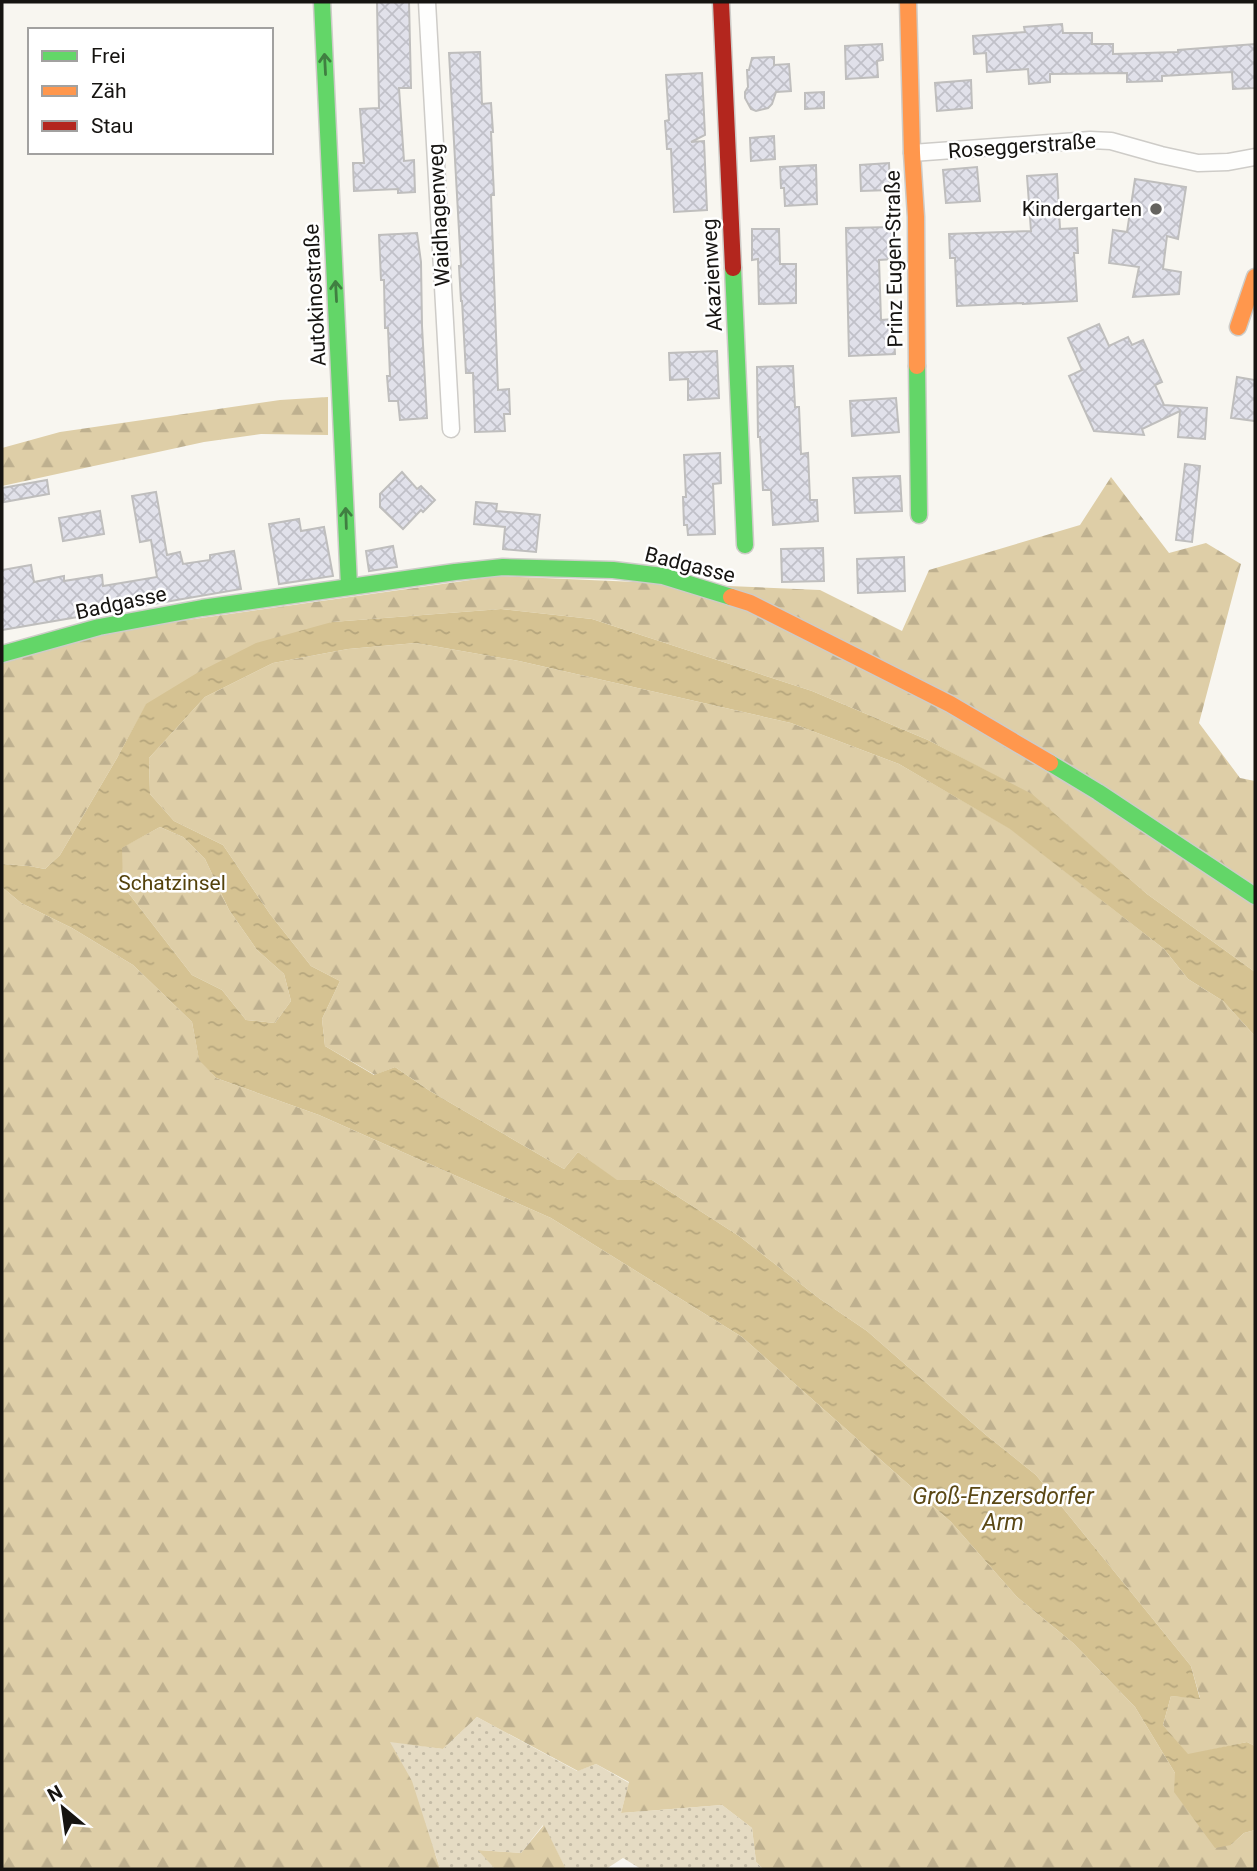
<svg xmlns="http://www.w3.org/2000/svg" width="1257" height="1871" font-family="Roboto,sans-serif">
<defs>
<pattern id="grass-dots" width="8" height="8" patternUnits="userSpaceOnUse" patternTransform="scale(1.75)"><rect width="8" height="8" fill="#e5dbc3"/><path d="M2 2h.1M6 6h.1" fill="none" stroke="#c4bba6" stroke-width="1.8" stroke-linecap="round"/></pattern>
<pattern id="forest-firs" width="22" height="20" patternUnits="userSpaceOnUse" patternTransform="scale(1.75)"><rect width="22" height="20" fill="#decea7"/><path d="M5 1l3.5 6h-7zM16 11l3.5 6h-7z" fill="#beb08f"/></pattern>
<pattern id="water-ripples" width="26" height="14" patternUnits="userSpaceOnUse" patternTransform="scale(1.75)"><rect width="26" height="14" fill="#d5c292"/><path d="M2 4q2-2 4 0t4 0M15 11q2-2 4 0t4 0" fill="none" stroke="#b6a67d"/></pattern>
<pattern id="building-cross-hatch" width="8" height="8" patternUnits="userSpaceOnUse" patternTransform="scale(1.75)"><rect width="8" height="8" fill="#e1e1ea"/><path d="M0 0l8 8M0 8l8-8" fill="none" stroke="#c0c0c8"/></pattern>
</defs>
<rect width="100%" height="100%" fill="#f8f6f0"/>
<path fill="url(#grass-dots)" d="M477,1717L577,1771L596,1764L629,1783L621,1813L722,1805L752,1828L756,1862L763,1869H641L623,1858L606,1869H566L543,1825L521,1853L479,1850L495,1869H440L436,1856L389,1741L443,1749Z"/>
<g fill="url(#forest-firs)">
<path d="M328,397V435L261,434L204,442L2,486V448L60,432L280,400Z"/>
<path d="M1111,477L1169,553L1206,543L1241,564L1199,723L1240,778L1255,781V972L1147,894L1032,795L928,740L812,691L592,619L501,609L332,622L146,705L117,758L60,855L45,869L29,866L2,864V658L81,635L499,576L820,590L902,631L929,570L1080,525Z"/>
<path d="M416,643L519,661L791,723L899,764L1011,829L1164,949L1188,979L1223,1001L1255,1036V1746L1247,1742L1188,1755L1163,1725L1171,1696L1200,1698L1191,1666L1036,1475L986,1435L867,1331L820,1299L739,1236L652,1180L617,1181L578,1152L564,1169L430,1091L395,1067L375,1075L325,1046L322,1019L340,981L311,966L270,914L223,845L174,821L150,794L149,758L205,697L273,663L348,649Z"/>
<path d="M160,827L183,837L205,859L229,910L257,950L284,974L291,1001L275,1023L246,1020L222,990L192,975L123,886L121,848Z"/>
<path d="M2,887L21,903L72,928L133,965L192,1022L199,1059L216,1078L319,1115L551,1218L742,1337L951,1522L1017,1597L1073,1643L1135,1707L1175,1773L1231,1845L1244,1833L1255,1830V1869H763L756,1862L752,1828L722,1805L621,1813L629,1782L596,1764L578,1771L477,1717L443,1749L390,1742L412,1781L440,1869H2Z"/>
<path d="M544,1825L566,1869H495L478,1850L521,1853Z"/>
</g>
<path fill="url(#water-ripples)" fill-rule="evenodd" d="M501,609L592,619L812,691L928,740L1032,794L1147,894L1255,972V1036L1223,1001L1188,979L1164,949L1010,829L899,764L791,723L519,661L416,643L348,649L273,663L205,697L149,758L150,794L174,821L223,845L270,914L311,966L340,981L322,1019L325,1046L374,1075L395,1067L430,1091L564,1169L578,1152L617,1180H652L739,1236L820,1299L867,1331L986,1435L1036,1475L1191,1666L1200,1699L1171,1696L1163,1725L1188,1754L1247,1742L1255,1746V1830L1244,1833L1231,1845L1215,1848L1174,1792L1175,1773L1135,1707L1073,1643L1017,1597L951,1522L742,1337L551,1218L319,1115L216,1078L199,1060L192,1022L133,965L72,928L21,903L2,887V864L29,866L45,869L60,855L117,758L146,704L197,673L256,643L332,622ZM160,827L183,837L205,859L229,910L257,950L284,974L291,1001L275,1023L246,1020L222,990L192,975L123,886L122,848Z"/>
<g fill="url(#building-cross-hatch)" stroke="#bfbebd" stroke-width="2">
<path d="M377,2H409L411,88H399L404,161L414,160L415,192L398,193V189L354,191L353,163H364L360,109L379,108Z"/>
<path d="M1062,24L1063,33H1092V44H1113V54L1178,52V50L1255,44V88L1233,89L1232,72L1162,76V81L1127,82V73L1050,74V82L1029,84L1028,69L987,72L986,53L974,54L973,36L1025,32L1024,27Z"/>
<path d="M882,44L883,60L877,61L878,77L846,79L845,46Z"/>
<path d="M480,52L482,104L491,103L493,132H491L494,195H491L498,390L509,389L510,414H504L505,431L475,432L473,373H466L462,301H461L459,266H461L449,53Z"/>
<path d="M774,57V65L789,64L791,91L776,92L772,104L768,108L756,111L751,109L745,98V92L748,87L747,70H749L752,58Z"/>
<path d="M702,73L705,135L691,142L704,141L707,210L674,212L671,149H667L665,121L669,120L666,75Z"/>
<path d="M971,80L972,108L937,111L935,83Z"/>
<path d="M824,92V108L805,109V93Z"/>
<path d="M774,136L775,159L751,161L750,138Z"/>
<path d="M889,163L890,190L861,191L860,165Z"/>
<path d="M816,165L817,204L785,206L784,188H781L780,167Z"/>
<path d="M977,167L980,201L946,203L943,170Z"/>
<path d="M1057,174L1060,229L1077,228L1078,253H1074L1077,301L1023,304V303L957,306L955,258H950L949,234L1031,231L1027,176Z"/>
<path d="M1135,179L1186,187L1178,239L1167,236L1163,269L1181,272L1179,294L1133,297L1139,267L1109,263L1113,230L1127,232Z"/>
<path d="M893,227L894,259L879,260L881,320L893,319L895,354L849,356L846,228Z"/>
<path d="M752,229H779L780,264H796V303L759,304L758,259L752,260Z"/>
<path d="M417,233L421,262L422,326L427,418L400,420L398,401H389L387,376H390L388,328H385L384,280H381L379,235Z"/>
<path d="M1099,324L1109,346L1128,337L1132,345L1143,340L1162,382L1155,385L1164,405L1207,408L1205,439L1178,437L1180,411L1142,429L1144,435L1094,431L1069,376L1082,370L1068,338Z"/>
<path d="M717,351L719,398L688,400V379L670,380L669,353Z"/>
<path d="M793,366L795,407H799L801,454L808,453L810,500H817L818,521L773,525L771,490H763L760,437H758L757,367Z"/>
<path d="M1237,377L1255,380V421L1231,418Z"/>
<path d="M896,398L899,432L852,436L850,401Z"/>
<path d="M720,453L721,483L713,484L715,534L688,535L687,525H684L683,497H686L684,455Z"/>
<path d="M1185,464L1200,466L1192,542L1176,540Z"/>
<path d="M402,472L417,489L421,486L435,500L423,512L421,510L403,529L380,507V494Z"/>
<path d="M900,476L902,511L855,513L853,478Z"/>
<path d="M47,480L49,494L4,502L2,488Z"/>
<path d="M156,492L167,555L180,552L183,564L210,560V555L234,551L241,589L2,630V570L31,565L34,582L64,576V581L102,575L103,586L157,577L151,540L140,542L132,496Z"/>
<path d="M476,502L497,504L496,511L540,515L536,552L503,549L505,527L474,524Z"/>
<path d="M100,511L104,534L63,541L59,518Z"/>
<path d="M299,519L301,531L324,527L333,576L279,584L269,524Z"/>
<path d="M393,546L397,567L369,571L366,551Z"/>
<path d="M823,548L824,581L782,582L781,549Z"/>
<path d="M904,557L905,591L858,593L857,559Z"/>
</g>
<g fill="none" stroke-linecap="round" stroke-linejoin="round">
<g stroke="#ceccc8" stroke-width="19">
<g id="street">
<path d="M427,2L451,429"/>
<path d="M912,153L1090,140L1111,141L1161,155L1198,163L1228,162L1255,157"/>
</g>
</g>
<g stroke="#ceccc8" stroke-width="19">
<g id="fast">
<path d="M322,2L349,586"/>
<path d="M733,268L745,545"/>
<path d="M917,366L919,515"/>
<path d="M2,654L99,627L202,608L455,572L503,567L613,570L663,576L731,597"/>
<path d="M1050,763L1098,792L1255,896"/>
</g>
</g>
<g stroke="#ceccc8" stroke-width="19">
<g id="slow">
<path d="M908,2L912,153L916,217L917,366"/>
<path d="M1238,327L1255,277"/>
<path d="M731,597L750,603L950,704L1050,763"/>
</g>
</g>
<g stroke="#ceccc8" stroke-width="19">
<path id="jam" d="M721,2L733,268"/>
</g>
<use href="#street" stroke="#fefefd" stroke-width="16"/>
<use href="#fast" stroke="#63d668" stroke-width="16"/>
<use href="#slow" stroke="#ff974d" stroke-width="16"/>
<use href="#jam" stroke="#b3261e" stroke-width="16"/>
</g>
<defs><path id="oneway-shaft" d="M-6 0H5M1.5-3L5.5 0L1.5 3" fill="none" stroke-width="1.6" stroke-linecap="round" stroke-linejoin="round" transform="scale(1.75)"/></defs>
<g stroke="#407f41">
<use href="#oneway-shaft" transform="translate(325 64) rotate(-93)"/>
<use href="#oneway-shaft" transform="translate(336 291) rotate(-93)"/>
<use href="#oneway-shaft" transform="translate(346 518) rotate(-92)"/>
</g>
<circle fill="#65635f" stroke="#fff" stroke-width="2.5" cx="1156" cy="209" r="7"/>
<g text-anchor="middle" stroke-width="5" stroke-linejoin="round" paint-order="stroke">
<g font-size="21" fill="#161411" stroke="#fff">
<text transform="translate(1022 146) rotate(-4)" y="7">Roseggerstraße</text>
<text transform="translate(439 215) rotate(-93)" y="7">Waidhagenweg</text>
<text transform="translate(894 259) rotate(-91)" y="7">Prinz Eugen-Straße</text>
<text transform="translate(712 275) rotate(-93)" y="7">Akazienweg</text>
<text transform="translate(315 295) rotate(-93)" y="7">Autokinostraße</text>
<text transform="translate(690 565) rotate(14)" y="7">Badgasse</text>
<text transform="translate(121 603) rotate(-12)" y="7">Badgasse</text>
</g>
<g font-size="21" fill="#161411" stroke="#fff" text-anchor="end">
<text x="1142" y="216">Kindergarten</text>
</g>
<g font-size="21" fill="#54420c" stroke="#fff">
<text x="172" y="890">Schatzinsel</text>
</g>
<g font-size="23" font-style="italic" fill="#5b4815" stroke="#fff">
<text x="1003" y="1504">Groß-Enzersdorfer<tspan x="1003" dy="26">Arm</tspan></text>
</g>
</g>
<rect width="1257" height="1871" fill="none" stroke="#161411" stroke-width="7"/>
<rect x="28" y="28" width="245" height="126" fill="#ffffff" stroke="#a2a1a0" stroke-width="2"/>
<rect x="42" y="51" width="35" height="10" fill="#63d668" stroke="#a2a1a0" stroke-width="2"/>
<text x="91" y="63" font-size="21" fill="#161411">Frei</text>
<rect x="42" y="86" width="35" height="10" fill="#ff974d" stroke="#a2a1a0" stroke-width="2"/>
<text x="91" y="98" font-size="21" fill="#161411">Zäh</text>
<rect x="42" y="121" width="35" height="10" fill="#b3261e" stroke="#a2a1a0" stroke-width="2"/>
<text x="91" y="133" font-size="21" fill="#161411">Stau</text>
<g transform="translate(63 1808) rotate(331)" stroke="#ffffff" stroke-width="5" paint-order="stroke">
<path d="M0-5L12 26L0 18L-12 26Z" fill="#161411"/>
<text y="-10" font-size="19" font-weight="bold" text-anchor="middle" fill="#161411">N</text>
</g>
</svg>
